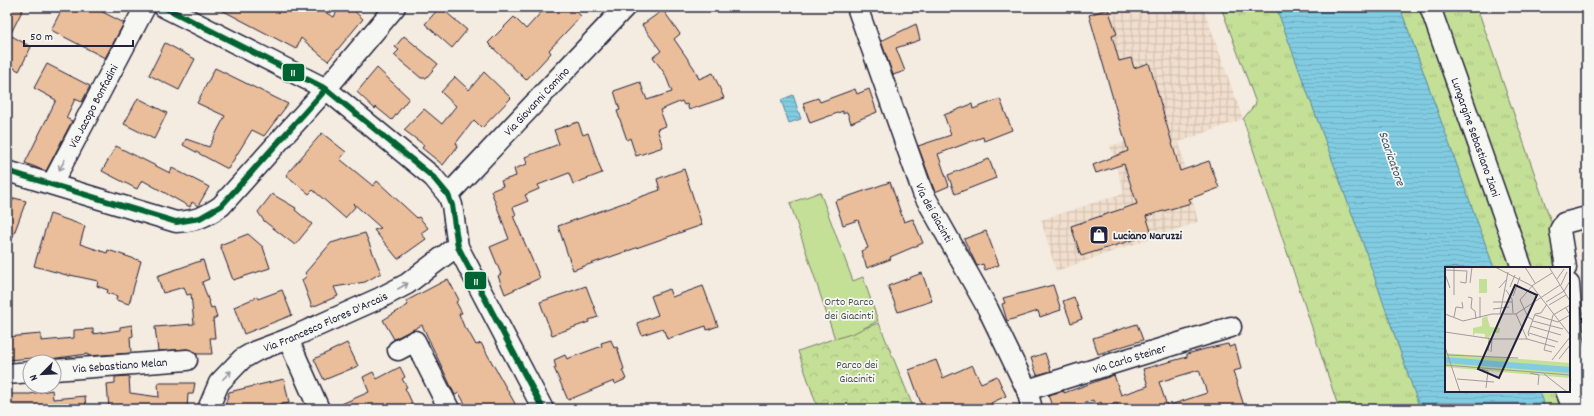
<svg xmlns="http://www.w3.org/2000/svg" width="1594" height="416" font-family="Dekko,sans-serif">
<defs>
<pattern id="industrial-grid" width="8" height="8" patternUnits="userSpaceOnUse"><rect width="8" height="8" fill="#f1decc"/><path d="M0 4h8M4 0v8" fill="none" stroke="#cebeb0"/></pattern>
<pattern id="grass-tufts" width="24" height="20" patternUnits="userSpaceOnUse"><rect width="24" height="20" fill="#c4df96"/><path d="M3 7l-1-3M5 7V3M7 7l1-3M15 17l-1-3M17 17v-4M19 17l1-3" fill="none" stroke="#a8bf82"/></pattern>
<pattern id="park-crowns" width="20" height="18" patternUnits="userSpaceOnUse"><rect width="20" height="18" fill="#c4df96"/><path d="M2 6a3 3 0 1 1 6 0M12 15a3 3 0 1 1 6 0" fill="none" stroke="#a8bf82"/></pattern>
<pattern id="water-rules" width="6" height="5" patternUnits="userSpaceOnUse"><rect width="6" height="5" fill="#81cce1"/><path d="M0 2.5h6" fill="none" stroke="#6fafc2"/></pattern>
</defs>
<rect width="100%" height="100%" fill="#f4ebe1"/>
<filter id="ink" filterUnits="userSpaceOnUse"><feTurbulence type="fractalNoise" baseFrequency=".025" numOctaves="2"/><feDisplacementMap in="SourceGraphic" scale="8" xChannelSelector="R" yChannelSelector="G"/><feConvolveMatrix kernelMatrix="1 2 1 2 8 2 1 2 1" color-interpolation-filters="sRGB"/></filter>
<g filter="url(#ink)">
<path fill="url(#industrial-grid)" d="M1092,7H1203L1243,119L1179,142L1198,222L1056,271L1041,220L1124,193L1110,146L1129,141Z"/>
<path fill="url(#grass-tufts)" stroke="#738068" d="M1221,7H1477L1567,268H1446V391H1569V273L1587,322V409H1339L1243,119L1256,103Z"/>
<path fill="url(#park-crowns)" stroke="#738068" d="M879,323L914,409H818L798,351Z"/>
<path fill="#c4df96" stroke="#738068" d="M820,192L853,281L863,277L878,321L854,333L835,339L790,203Z"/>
<g fill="url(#water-rules)" stroke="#5b889f">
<path d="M1276,7H1400L1494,268H1446V391H1539L1545,409H1420L1363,244Z"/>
<path d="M793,95L801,119L789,123L781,100Z"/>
</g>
<g fill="#ebbe9b" stroke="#22223b" fill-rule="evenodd">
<path d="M7,7H24L10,35L31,47L19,71L7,64Z"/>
<path d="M63,7H93L124,23L105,58L51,30Z"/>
<path d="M216,7H315L334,17L337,11L353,10L363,19L328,61L301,38L296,49Z"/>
<path d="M440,7L467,30L452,48L425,24Z"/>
<path d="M546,7H571L581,16L549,50L551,53L526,80L488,43L514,17L526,29Z"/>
<path d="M1108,9L1117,34L1112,36L1119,61L1131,58L1134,68L1149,63L1180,171L1209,161L1219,188L1189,199L1191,203L1146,216L1152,234L1081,256L1071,226L1137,204L1124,164L1096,173L1093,165L1128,151L1089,15Z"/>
<path d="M663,10L680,34L674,39L694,68L699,79L713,73L724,98L689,110L687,104L684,105L682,101L660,110L666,126L657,129L663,147L636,156L630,138L627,140L617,111L620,110L614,91L640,82L647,100L672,92L665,74L653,57L661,51L642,25Z"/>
<path d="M916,24L920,40L896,48L905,71L893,75L881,41Z"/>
<path d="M404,36L438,64L426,78H421L394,55L399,50L395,47Z"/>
<path d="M165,43L195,59L179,90L149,75Z"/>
<path d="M47,64L90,86L82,102L75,99L66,118L72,121L46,171L25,163L56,100L34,88Z"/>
<path d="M215,68L288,104L264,136L252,130L228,169L183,145L186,139L209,147L225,116L197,103Z"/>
<path d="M377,68L409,98L392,120L376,107L375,109L357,92Z"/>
<path d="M484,72L511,98L482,128L474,120L456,143L458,146L443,165L422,148L424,145L404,130L424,109L442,124L456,106L441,92L455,77L469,90Z"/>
<path d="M855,89L857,94L869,89L877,112L851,123L847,112L843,114V111L810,123L803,103L818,98L820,102Z"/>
<path d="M138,98L167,113L154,139L124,124Z"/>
<path d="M1000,99L1012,130L984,141L983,137L938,154L949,186L935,192L918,146L951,135L944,115L972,104L973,109Z"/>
<path d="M578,122L583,135L588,133L602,173L573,184L569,173L538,185L539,189L525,195L528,201L513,207L516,215L513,216L540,278L505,294L498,276L501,274L490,247L509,239L491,191L503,186L501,181L516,176L514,169L527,164L525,157L559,144L554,130Z"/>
<path d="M322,133L346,152L340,159L373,186L377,181L417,218L419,217L428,228L421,233L426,239L398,259L374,230L381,228L353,203L355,207L345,218L313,190L309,194L286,175Z"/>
<path d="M116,146L170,173L172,168L209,187L198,206L192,202L190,207L142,180L137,189L102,171Z"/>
<path d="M989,159L996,178L955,194L948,175Z"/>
<path d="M684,169L702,225L573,270L558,226L660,190L657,179Z"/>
<path d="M890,182L904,222L913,219L923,243L890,257L891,259L867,268L861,251L868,248L858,220L843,225L835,201Z"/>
<path d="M272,194L296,208L295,210L312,224L295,245L264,221L258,212Z"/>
<path d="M14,198L26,201L9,247H7V200L12,202Z"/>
<path d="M50,214L85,226L80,244L107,253L108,250L141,261L129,304L116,300L117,296L107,293L108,290L97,286L98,281L70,275V276L34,266Z"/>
<path d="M986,231L999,265L985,270L983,264L977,266L964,239Z"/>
<path d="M365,233L381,273L365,282L334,287L338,296L312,307L302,280L307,276L305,273L331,243Z"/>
<path d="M248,234L263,247L270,268L233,280L220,245Z"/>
<path d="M203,260L209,279L202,282L211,308L214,307L217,317L213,319L215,338H210L212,354H197L192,350L187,349L158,351L155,327L194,324L191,294L187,295L184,287L163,293L157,276Z"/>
<path d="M922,273L932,301L898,312L888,286Z"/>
<path d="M448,279L459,300L456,302L462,313L459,314L465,329H467L476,345L481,343L518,409H468L459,393L455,395L422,325L394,339L383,320L408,305L406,301Z"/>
<path d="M1053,285L1061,310L1040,317L1038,311L1007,321L1002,304L1005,303L1003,298Z"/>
<path d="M586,286L598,317L589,320V322L552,335L540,302Z"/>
<path d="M703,286L718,326L707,330L706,326L667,339L663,328L642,335L637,323L658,315L651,296L669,289L672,297Z"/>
<path d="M282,290L292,315L244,334L234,307L257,297L258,299Z"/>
<path d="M1074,297L1082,319L1071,323L1063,301Z"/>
<path d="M1137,324L1143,340L1098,354L1093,338Z"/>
<path d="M132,325L133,336L130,337L131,353L88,356V354L34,361L33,358L7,360V337L41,334V341L74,338V330L93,329V334L120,330V327Z"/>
<path d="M611,340L614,348L617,347L624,369L622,370L626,379L615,384L614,381L568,400L554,368H556L554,360L565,355L567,359L602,346L601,343Z"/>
<path d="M347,343L358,366L324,380L314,359Z"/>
<path d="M1228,344L1229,347L1235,345L1240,364L1241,369L1233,371L1245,409H1118L1117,403L1103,408L1101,402L1095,405L1093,400L1067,409H1053L1048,395L1064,391V393L1114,375L1121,395L1148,386L1143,369L1187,357V354L1205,349ZM1199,370L1207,393L1167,406L1159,382Z"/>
<path d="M1045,353L1051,371L1037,375L1031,358Z"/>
<path d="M936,360L943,378L972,365L981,383L997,376L1006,396L991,403L993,409H923L909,370Z"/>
<path d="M400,367L405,377L402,379L407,387L405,388L415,409H330L369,392L363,377L373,372L377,379Z"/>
<path d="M129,376L130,393L159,397L158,383H195L193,394H188L187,409H109L107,384L115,383V377Z"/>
<path d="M284,379L289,403L272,406L273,409H224L229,392Z"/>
<path d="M52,390L53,399L85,396L86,409H7V394H30Z"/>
</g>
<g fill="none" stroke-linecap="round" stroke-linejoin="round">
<g stroke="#22223b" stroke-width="23">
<g id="minor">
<path d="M164,7L326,89L433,177L448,195L452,205L458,247L543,409"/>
<path id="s1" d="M857,7L923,193L988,309L1027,390L1032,409"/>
<path id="s2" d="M1430,7L1522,268"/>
<path d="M7,171L176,222C196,221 205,217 221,206L326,89L395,7"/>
<path id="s3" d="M52,184L145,7"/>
<path id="s4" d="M448,195L625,7"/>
<path d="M1566,268L1560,230L1564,223L1587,217"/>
<path d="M1569,284L1573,338L1587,408"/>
<path d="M288,339L319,409"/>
<path d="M398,350L415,341L449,409"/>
<path id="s5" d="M54,370L187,360"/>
<path d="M7,374L30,372"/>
<path id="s6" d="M1027,390L1231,327"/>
<path d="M1566,391L1573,409"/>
<path id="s7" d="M208,409L219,383L242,359L256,351L288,339L380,298L407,284L453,249L458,247"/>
</g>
</g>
<use href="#minor" stroke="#f6f6f2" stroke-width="20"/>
<g stroke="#f6f6f2" stroke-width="9">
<g id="bus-1">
<path d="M164,7L326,89L433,177L448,195L452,205L458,247L543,409"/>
<path d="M7,171L176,222L200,218L221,206L326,89"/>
</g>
</g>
<use href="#bus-1" stroke="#006332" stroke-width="6"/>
</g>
<defs><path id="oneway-shaft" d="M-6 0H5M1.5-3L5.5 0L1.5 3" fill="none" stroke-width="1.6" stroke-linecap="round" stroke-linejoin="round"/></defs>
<g stroke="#9797a0">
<use href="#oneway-shaft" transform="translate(62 165) rotate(118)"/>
<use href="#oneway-shaft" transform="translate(403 286) rotate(-30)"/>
<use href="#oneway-shaft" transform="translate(227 375) rotate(-46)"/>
</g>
</g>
<defs>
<g id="shop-square" transform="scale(1)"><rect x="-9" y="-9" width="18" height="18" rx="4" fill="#22223b" stroke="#f6f6f2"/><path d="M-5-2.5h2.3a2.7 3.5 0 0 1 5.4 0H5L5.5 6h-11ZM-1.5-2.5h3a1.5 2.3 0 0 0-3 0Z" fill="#fff"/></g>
</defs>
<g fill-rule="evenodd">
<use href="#shop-square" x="1099" y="235"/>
</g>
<g text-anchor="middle" stroke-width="3.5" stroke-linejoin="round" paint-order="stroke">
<g font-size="12" fill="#22223b" stroke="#f6f6f2">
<text dy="4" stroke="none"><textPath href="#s4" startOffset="129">Via Giovanni Comino</textPath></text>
<text dy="4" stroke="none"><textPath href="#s3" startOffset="88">Via Jacopo Bonfadini</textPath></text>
<text dy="4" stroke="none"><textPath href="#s2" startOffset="138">Lungargine Sebastiano Ziani</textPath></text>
<text dy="4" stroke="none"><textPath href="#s1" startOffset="220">Via dei Giacinti</textPath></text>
<text dy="4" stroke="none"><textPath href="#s7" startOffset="153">Via Francesco Flores D'Arcais</textPath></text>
<text dy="4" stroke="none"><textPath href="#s6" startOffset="107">Via Carlo Steiner</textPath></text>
<text dy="4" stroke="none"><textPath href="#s5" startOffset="66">Via Sebastiano Melan</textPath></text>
</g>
<g font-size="12" font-weight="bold" fill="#22223b" stroke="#f6f6f2" text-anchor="start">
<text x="1113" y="239">Luciano Naruzzi</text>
</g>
<g font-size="12" fill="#4a5152" stroke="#f6f6f2">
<text x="849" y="305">Orto Parco<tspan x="849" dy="14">dei Giacinti</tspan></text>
<text x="857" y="368">Parco dei<tspan x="857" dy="14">Giaciniti</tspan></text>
</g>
<g font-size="13" font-style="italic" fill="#3e556d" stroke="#f6f6f2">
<text transform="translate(1393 158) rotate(71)" y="5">Scaricatore</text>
</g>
</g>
<g transform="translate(1445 267)">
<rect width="125" height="125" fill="#f4ebe1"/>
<path d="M0,86L125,96V111L0,100Z" fill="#c4df96"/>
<path d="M42,49L45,60L55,61L54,66H47L44,71H40V67L30,66L28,69V61L37,59V51Z" fill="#c4df96"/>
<path d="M34,12H42V26H34Z" fill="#c4df96"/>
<path d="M0,90L125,100V106L0,96Z" fill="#81cce1"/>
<path fill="none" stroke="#a09b9f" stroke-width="1" d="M50,0L87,19L125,68M80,0L90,16M104,0L125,34M0,3L22,4L21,16L15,15M0,7L5,21M112,12L119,2M25,16L27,0M116,18L122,5M65,20L70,8M54,21L62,12M61,23L67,32L68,46M9,28V0M68,29L75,10M23,30L27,31L26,41L30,44L31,52M35,30V51M48,35H67M101,35L119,24L125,14M104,38L121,28M48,42L64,40M0,47L18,54L47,47H71L115,18M55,47L63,5M71,47L82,72M90,48L113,55L125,48L121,41M9,50L11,40L18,41L17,35M88,53L83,50L75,33L88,18L107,6M88,54L118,62M85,59L116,68M0,65L47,72H82L110,80M84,66L113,75M84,69L83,66L90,47L96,46L102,37M0,80L15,125M43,84L44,72M46,85L47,72M107,85L99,83L108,48L125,38M3,88L73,91M114,92L125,78M107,93L125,70M0,98L125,108M37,102L43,104L41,121M85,106L94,108L93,118M99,107L122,125M12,112L49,115"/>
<path fill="#22223b" fill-opacity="0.15" stroke="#22223b" stroke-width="2" d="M70,18L92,28L54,111L33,102Z"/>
<rect width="125" height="125" fill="none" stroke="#22223b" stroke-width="2"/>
</g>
<g stroke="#f6f6f2" stroke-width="1.5">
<rect x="282" y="63" width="23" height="19" rx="4" fill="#006332"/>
<rect x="464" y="271" width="23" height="19" rx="4" fill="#006332"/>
</g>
<g font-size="11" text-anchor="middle" font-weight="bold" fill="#fff">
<text x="293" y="76">11</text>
<text x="476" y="285">11</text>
</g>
<rect width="1594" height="416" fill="none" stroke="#f6f6f2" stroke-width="24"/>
<rect x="12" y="12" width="1570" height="392" fill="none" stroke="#22223b" stroke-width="1.5" filter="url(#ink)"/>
<g transform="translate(42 374) rotate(246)"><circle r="19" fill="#f6f6f2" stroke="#a1a1a9"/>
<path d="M0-3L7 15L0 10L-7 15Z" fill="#22223b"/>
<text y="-6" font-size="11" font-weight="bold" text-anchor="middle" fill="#22223b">N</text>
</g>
<path d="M24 40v6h109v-6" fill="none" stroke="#22223b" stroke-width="2"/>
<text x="30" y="40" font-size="12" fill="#22223b" stroke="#f6f6f2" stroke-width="3" paint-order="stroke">50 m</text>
</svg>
